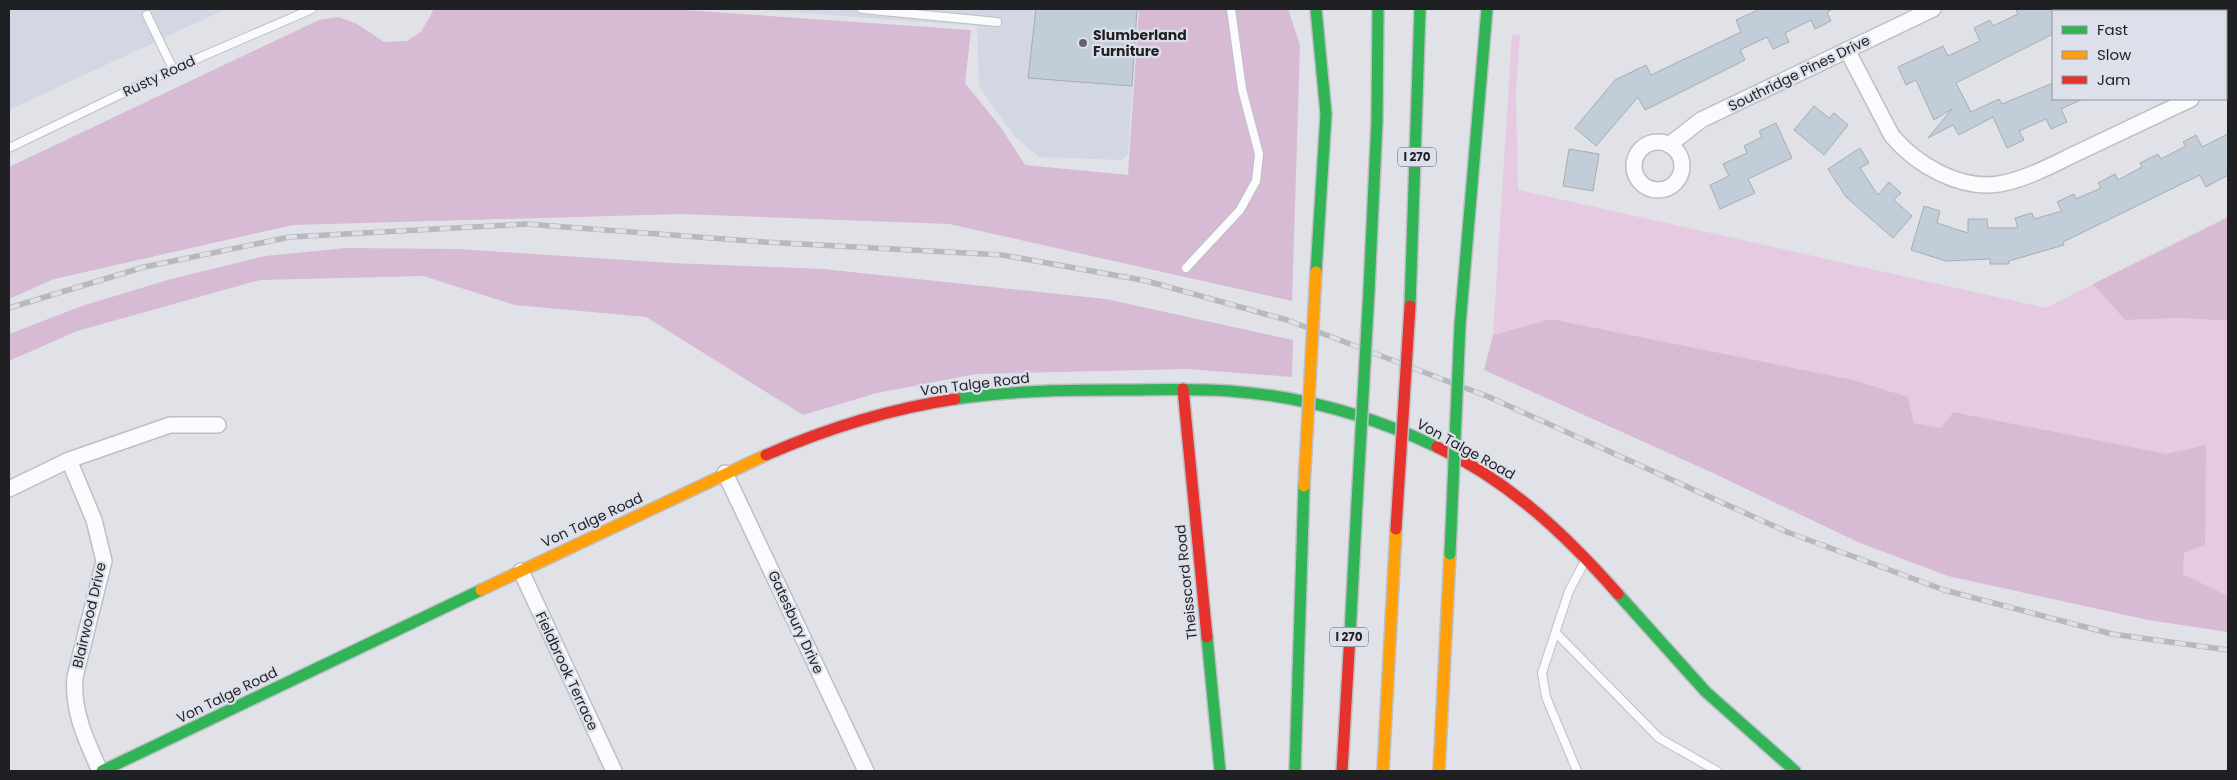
<svg xmlns="http://www.w3.org/2000/svg" width="2237" height="780" font-family="Poppins,sans-serif">
<rect width="100%" height="100%" fill="#e0e2e8"/>
<g fill="#d3d7e3">
<path d="M9,9H226L9,110Z"/>
<path d="M752,9H1138L1128,154L1121,160L1039,157L1014,136L979,86L977,26Z"/>
</g>
<path fill="#e5cae2" d="M1512,34L1520,35L1516,92L1518,190L2046,308L2093,284L2125,320L2181,318L2228,321V596L2183,574L2184,553L2206,445L2167,455L1953,412L1941,428L1914,423L1908,397L1854,380L1551,319L1493,335Z"/>
<g fill="#d7bad4">
<path d="M434,9H670L971,30L965,83L1002,129L1025,165L1128,175L1139,9H1288L1300,45L1292,301L949,224L680,214L293,225L54,279L9,299V167L319,20L339,17L357,24L384,42L407,41L421,32Z"/>
<path d="M2228,217V321L2181,318L2125,320L2093,284Z"/>
<path d="M346,248L457,249L672,263L823,269L1106,299L1293,340L1292,377L1187,369L976,374L877,393L803,415L646,317L515,305L423,276L260,280L77,331L9,361V334L82,306L171,279L265,256Z"/>
<path d="M1551,319L1854,380L1908,397L1914,423L1941,428L1953,412L2167,454L2206,445L2205,545L2184,553L2183,574L2228,596V632L2148,620L1948,576L1860,543L1713,473L1484,370L1493,335Z"/>
</g>
<g fill="#c1cdd8" stroke="#a9acaf">
<path d="M1036,9H1137L1132,86L1028,78Z"/>
<path d="M1760,9H1833L1827,12L1831,21L1815,29L1811,20L1785,33L1789,42L1773,49L1767,37L1740,50L1745,60L1645,110L1638,97L1596,146L1575,128L1615,80L1646,65L1651,75L1741,32L1736,20Z"/>
<path d="M2016,9H2053V34L1956,83L1971,112L1999,99L2002,104L2053,83V99H2083L2061,109L2067,122L2051,129L2046,119L2019,131L2024,140L2007,148L1993,117L1959,135L1953,125L1928,138L1952,109L1934,120L1916,80L1906,85L1898,67L1943,46L1948,56L1980,41L1974,28L1990,20L1993,26L2018,14Z"/>
<path d="M1814,106L1829,118L1834,113L1848,125L1824,155L1794,130Z"/>
<path d="M1776,123L1792,158L1748,179L1755,193L1720,209L1710,185L1729,176L1723,164L1747,153L1744,146L1762,137L1759,131Z"/>
<path d="M2228,134V175L2206,187L2200,175L2063,242L2064,245L2009,261V264H1990V259L1946,261L1911,250L1924,206L1940,211L1937,223L1968,233V219H1987L1988,228H2018L2015,218L2032,213L2034,219L2062,211L2057,202L2074,194L2076,199L2101,188L2098,183L2115,174L2118,180L2142,167L2140,163L2158,154L2161,159L2186,146L2183,142L2196,135L2202,147Z"/>
<path d="M1860,148L1869,163L1860,168L1878,195L1889,182L1901,193L1894,200L1912,216L1893,238L1846,197L1828,169Z"/>
<path d="M1569,149L1599,154L1593,191L1563,186Z"/>
</g>
<g fill="none" stroke-linecap="round" stroke-linejoin="round">
<g stroke="#bebfc4" stroke-width="10">
<g id="lane">
<path d="M862,9L997,22"/>
<path d="M147,15L173,69"/>
<path d="M9,148L173,69L312,9"/>
<path d="M1186,268L1240,210L1256,181L1259,154L1242,89L1231,9"/>
<path d="M1556,633L1659,738L1717,771"/>
<path d="M1577,771L1546,697L1542,673L1569,591L1585,561"/>
</g>
</g>
<g stroke="#bebfc4" stroke-width="18">
<g id="street">
<path d="M1847,50L1892,136C1917,165 1959,190 1999,184C2027,179 2052,165 2077,153C2115,135 2153,117 2191,99"/>
<path d="M2226,82L2228,81"/>
<circle cx="1658" cy="166" r="24"/>
<path d="M1669,145L1701,120L1933,9"/>
<path d="M69,460L94,520L104,561L75,677C72,711 86,740 100,771"/>
<path d="M725,473L866,771"/>
<path d="M9,489L69,460L170,425H218"/>
<path d="M521,571L614,771"/>
</g>
</g>
<g stroke="#bebfc4" stroke-width="14">
<g id="fast">
<path d="M1316,9L1326,114L1316,272"/>
<path d="M1369,290L1377,121L1378,9"/>
<path d="M1410,306L1420,9"/>
<path d="M1460,325L1487,9"/>
<path d="M955,399C1008,391 1062,390 1115,390C1153,390 1191,388 1229,391C1301,396 1372,416 1437,447"/>
<path d="M1618,594L1706,692L1795,771"/>
<path d="M1350,635L1357,503"/>
<path d="M1207,637L1220,771"/>
<path d="M102,771L481,590"/>
<path d="M1295,771L1304,486"/>
</g>
</g>
<g stroke="#bebfc4" stroke-width="14">
<g id="slow">
<path d="M481,590L766,455"/>
<path d="M1383,771L1396,529"/>
<path d="M1439,771L1450,554"/>
</g>
</g>
<g stroke="#bebfc4" stroke-width="14">
<g id="jam">
<path d="M1183,389L1207,637"/>
<path d="M1437,447C1509,481 1566,535 1618,594"/>
<path d="M766,455C828,428 889,409 955,399"/>
<path d="M1342,771L1350,635"/>
</g>
</g>
<use href="#lane" stroke="#fafbfc" stroke-width="8"/>
<use href="#street" stroke="#fafbfc" stroke-width="15"/>
<use href="#fast" stroke="#30b455" stroke-width="11"/>
<use href="#slow" stroke="#ff9f0a" stroke-width="11"/>
<use href="#jam" stroke="#e5322d" stroke-width="11"/>
<g stroke="#b9b9bb" stroke-width="5.5">
<path id="rail" d="M9,308L144,267L290,237L526,224L764,242L1003,255L1147,281L1287,320L1489,397L1787,532L1944,590L2112,634L2228,650"/>
</g>
<use href="#rail" stroke="#dde0eb" stroke-width="4" stroke-dasharray="11" stroke-linecap="butt"/>
<g stroke="#bebfc4" stroke-width="14" stroke-linecap="butt">
<g id="fast-bridge">
<path d="M1357,503L1369,290"/>
<path d="M1450,554L1460,325"/>
</g>
</g>
<g stroke="#bebfc4" stroke-width="14" stroke-linecap="butt">
<path id="slow-bridge" d="M1304,486L1316,272"/>
</g>
<g stroke="#bebfc4" stroke-width="14" stroke-linecap="butt">
<path id="jam-bridge" d="M1396,529L1410,306"/>
</g>
<use href="#fast-bridge" stroke="#30b455" stroke-width="11"/>
<use href="#slow-bridge" stroke="#ff9f0a" stroke-width="11"/>
<use href="#jam-bridge" stroke="#e5322d" stroke-width="11"/>
</g>
<circle fill="#636469" stroke="#dde0eb" stroke-width="2" cx="1083" cy="43" r="5"/>
<g text-anchor="middle" stroke-width="4.5" stroke-linejoin="round" paint-order="stroke">
<g fill="#dde0eb" stroke="#585a60" stroke-width="1">
<rect x="1398" y="147.5" width="38" height="19" rx="4"/>
<rect x="1330" y="627.5" width="38" height="19" rx="4"/>
</g>
<g font-size="12" font-weight="bold" fill="#1f2024">
<text x="1417" y="161">I 270</text>
<text x="1349" y="641">I 270</text>
</g>
<g font-size="14" font-weight="bold" fill="#1f2024" stroke="#dde0eb" text-anchor="start">
<text x="1093" y="40">Slumberland<tspan x="1093" dy="16">Furniture</tspan></text>
</g>
<g font-size="14" fill="#1f2024" stroke="#dde0eb">
<text transform="translate(1799 73) rotate(-26)" y="5">Southridge Pines Drive</text>
<text transform="translate(159 76) rotate(-25)" y="5">Rusty Road</text>
<text transform="translate(975 384) rotate(-7)" y="5">Von Talge Road</text>
<text transform="translate(1466 449) rotate(29)" y="5">Von Talge Road</text>
<text transform="translate(592 520) rotate(-25)" y="5">Von Talge Road</text>
<text transform="translate(1186 582) rotate(-96)" y="5">Theisscord Road</text>
<text transform="translate(89 615) rotate(-77)" y="5">Blairwood Drive</text>
<text transform="translate(796 622) rotate(65)" y="5">Gatesbury Drive</text>
<text transform="translate(567 671) rotate(65)" y="5">Fieldbrook Terrace</text>
<text transform="translate(227 695) rotate(-26)" y="5">Von Talge Road</text>
</g>
</g>
<rect width="2237" height="780" fill="none" stroke="#1f2024" stroke-width="20"/>
<rect x="2052" y="10" width="175" height="90" fill="#dde0eb" stroke="#91939b"/>
<rect x="2062" y="26" width="25" height="8" fill="#30b455" stroke="#91939b"/>
<text x="2097" y="35" font-size="15" fill="#1f2024">Fast</text>
<rect x="2062" y="51" width="25" height="8" fill="#ff9f0a" stroke="#91939b"/>
<text x="2097" y="60" font-size="15" fill="#1f2024">Slow</text>
<rect x="2062" y="76" width="25" height="8" fill="#e5322d" stroke="#91939b"/>
<text x="2097" y="85" font-size="15" fill="#1f2024">Jam</text>
</svg>
